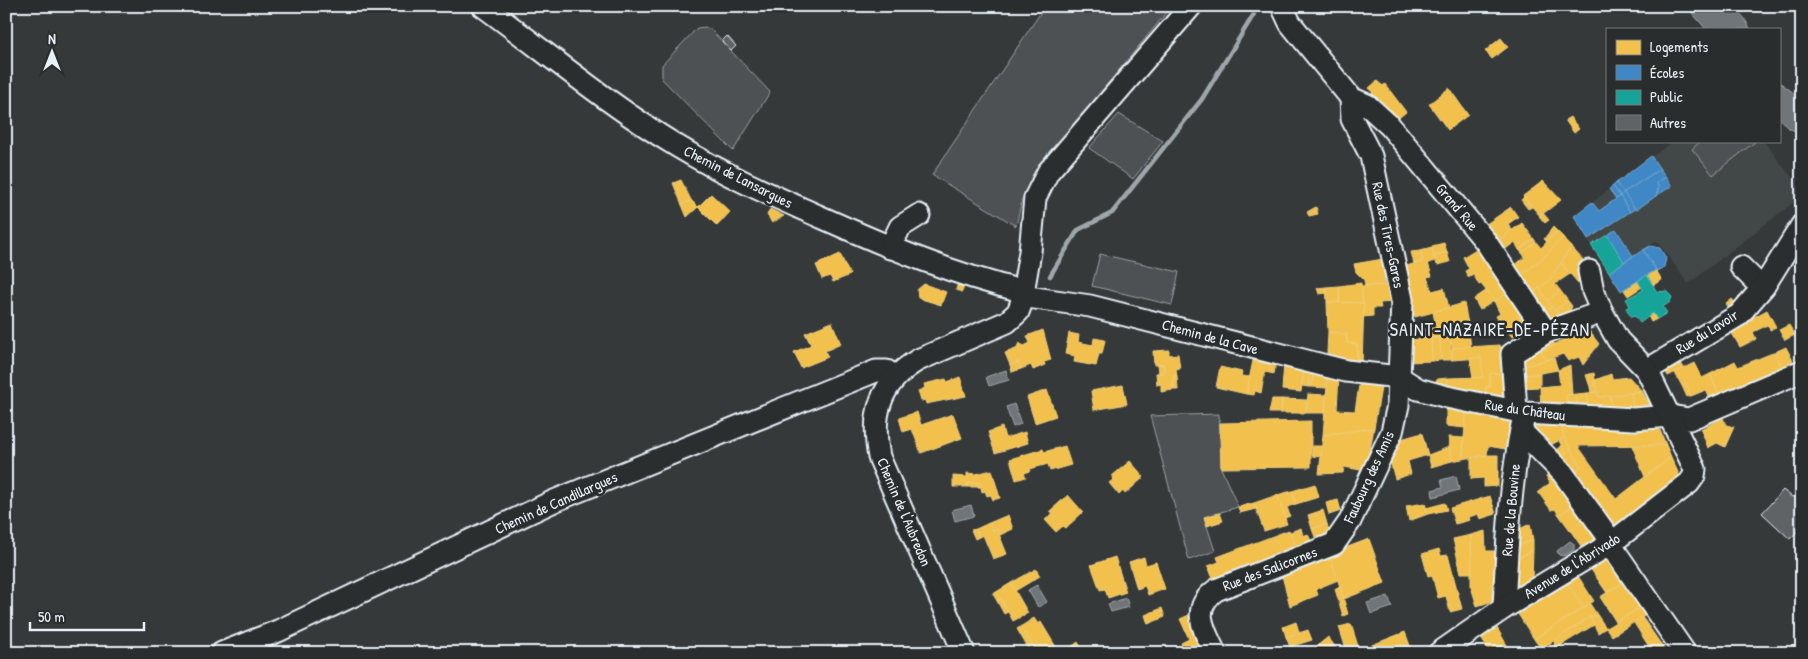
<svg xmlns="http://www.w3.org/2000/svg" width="1808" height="659" font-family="'Patrick Hand',sans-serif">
<rect width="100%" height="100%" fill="#35393a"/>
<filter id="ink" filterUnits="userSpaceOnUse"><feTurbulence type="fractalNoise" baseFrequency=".02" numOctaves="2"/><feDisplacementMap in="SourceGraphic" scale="10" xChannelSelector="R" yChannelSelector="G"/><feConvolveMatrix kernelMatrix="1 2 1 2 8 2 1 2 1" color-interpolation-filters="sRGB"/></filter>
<g filter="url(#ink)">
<path fill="#424647" d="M1673,141H1764L1802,191V196L1688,284L1657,241L1633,256L1616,229L1591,245L1574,216Z"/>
<g fill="#4d5152" stroke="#9aa1a5">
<path d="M1045,6H1172L1033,174L1022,199L1016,226L932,175Z"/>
<path d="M705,27L711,30L770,92L733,151L662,79V65L697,28Z"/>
<path d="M1119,114L1163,141L1133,179L1089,148Z"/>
<path d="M1701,141H1756L1713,175L1692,149Z"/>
<path d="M1100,254L1179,272L1172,305L1092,286Z"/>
<path d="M1219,414L1221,468L1238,507L1204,517L1215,551L1189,560L1150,416Z"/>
</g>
<g fill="#707579" stroke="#a0a7ac">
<path d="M1686,6H1734L1745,19L1750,29H1706Z"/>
<path d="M1779,82L1802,99V135L1787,127L1779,118Z"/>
<path d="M1006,370L1009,380L989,386L986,377Z"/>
<path d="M1014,404L1021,424L1013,427L1006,407Z"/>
<path d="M1456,476L1459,490L1433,497L1432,490L1443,487L1441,480Z"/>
<path d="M971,505L974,516L955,521L952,510Z"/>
<path d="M1570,541L1574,544V550L1563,556L1559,555L1557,551Z"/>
<path d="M1037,585L1047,602L1038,607L1028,590Z"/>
<path d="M1388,596L1392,607L1371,614L1367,603Z"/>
<path d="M1126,598L1129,607L1111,612L1108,604Z"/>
</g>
<g fill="#f2c14e" stroke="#efcf81">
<path d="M1501,38L1508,47L1492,59L1485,51Z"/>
<path d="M1377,81L1383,86L1385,84L1406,112L1395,121L1370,96L1373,93L1369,88Z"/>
<path d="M1449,88L1468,115L1448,130L1429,104Z"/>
<path d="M1570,117L1579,129L1574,133L1565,120Z"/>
<path d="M681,180L691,200L682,205L673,183Z"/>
<path d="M1543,181L1561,200L1540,216L1523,196Z"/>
<path d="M711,194L730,212L717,226L698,207Z"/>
<path d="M1524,197L1532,207L1528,209L1521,200Z"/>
<path d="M691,200L698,207L687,217L682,205Z"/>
<path d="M1316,207L1318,214L1309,216L1307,212Z"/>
<path d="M1511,207L1518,217L1508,224L1512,230L1496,242L1482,227Z"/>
<path d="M770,209L784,216L772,223L767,215Z"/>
<path d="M1543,213L1549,220L1545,223L1539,216Z"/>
<path d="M1522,223L1534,239L1519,250L1515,242L1499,254L1496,242Z"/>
<path d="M1553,227L1557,231L1547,242L1544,239Z"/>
<path d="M1557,231L1563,237L1543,258L1516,280L1509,270L1525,257L1522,253L1536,242L1541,248Z"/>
<path d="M1563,237L1571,247L1548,282L1528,296L1516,280L1543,258Z"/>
<path d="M1534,239L1536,242L1522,253L1519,250Z"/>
<path d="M1444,243L1447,252L1434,256L1432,246Z"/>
<path d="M1481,246L1515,289L1494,301L1481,284L1479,285L1473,274L1468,277L1465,271L1469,269L1463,257Z"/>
<path d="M1571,247L1586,263L1578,283L1561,263Z"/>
<path d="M1432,248L1435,261L1428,263L1432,276L1427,277L1432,291L1444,288L1449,308L1415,317L1403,267L1423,261L1420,251Z"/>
<path d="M1420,251L1423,261L1414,264L1411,252Z"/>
<path d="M1447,252L1450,262L1437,265L1434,256Z"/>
<path d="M840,254L850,275L833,282L830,276L822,279L816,265Z"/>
<path d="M1389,258L1392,276L1384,277L1385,285L1365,286L1364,280L1356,272L1354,264Z"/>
<path d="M1561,263L1570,274L1555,284L1560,290L1547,301L1539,288L1548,282Z"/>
<path d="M1656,270L1662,280L1653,285L1647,275Z"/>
<path d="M1638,281L1642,287L1628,296L1624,290Z"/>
<path d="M958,282L965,284L962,292L956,290Z"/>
<path d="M1361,283L1364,303H1339V286Z"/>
<path d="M924,284L946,292L941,305L918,298L917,290Z"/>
<path d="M1394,285L1396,302L1380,303L1381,308H1373V316L1363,317L1362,286Z"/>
<path d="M1339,286V303L1327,302L1326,287Z"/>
<path d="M1326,287L1327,293L1319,294L1317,288Z"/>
<path d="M1539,288L1552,307L1541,315L1528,296Z"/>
<path d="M1487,290L1494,301L1480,310L1474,299Z"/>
<path d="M1560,290L1568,301L1555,310L1547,301Z"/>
<path d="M1512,291L1528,314L1503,330L1496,316L1500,314L1494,301Z"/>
<path d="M1732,299L1736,304L1730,309L1726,304Z"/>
<path d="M1568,301L1572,306L1570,311L1560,318L1555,310Z"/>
<path d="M1327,302L1364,303L1362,365L1357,362V344L1347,343L1346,334L1328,332Z"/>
<path d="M1464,303L1468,324L1436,328L1433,312Z"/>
<path d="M1552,307L1560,318L1548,325L1541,315Z"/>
<path d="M1767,310L1776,327L1770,330L1768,325L1753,332L1756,339L1740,347L1730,330Z"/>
<path d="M1653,313L1657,319L1651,322L1648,316Z"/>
<path d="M1528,314L1534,323L1520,332L1517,328L1509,333L1506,328Z"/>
<path d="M832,322L841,344L825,351L828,357L801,368L794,352L811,345L805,333Z"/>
<path d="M1534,323L1539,331L1525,341L1520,332Z"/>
<path d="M1468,324L1471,347L1452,348L1450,326Z"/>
<path d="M1789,325L1795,335L1785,340L1779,330Z"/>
<path d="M1450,326V337L1424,338V329Z"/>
<path d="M1517,328L1520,332L1512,337L1509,333Z"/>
<path d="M1587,328L1599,344L1583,365L1579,357L1568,361L1563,354L1546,360L1541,351Z"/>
<path d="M1043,330L1051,360L1044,362L1045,365L1033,370L1031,365L1021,369L1018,362L1010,365L1005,353L1016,349L1019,343L1024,346L1030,343L1027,336Z"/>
<path d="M1328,332L1346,334L1347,343L1357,344V362H1331V354L1327,353Z"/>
<path d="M1069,333L1079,335L1078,342L1093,345L1094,338L1105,340L1102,354H1099L1096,366L1074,362L1075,356L1065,354Z"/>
<path d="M1549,335L1555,345L1541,351L1537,342Z"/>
<path d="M1450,337L1452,360H1441L1440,338Z"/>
<path d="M1431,338H1440L1441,360L1432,361Z"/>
<path d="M1431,338L1432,361L1408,362L1406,340Z"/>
<path d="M1537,342L1546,360L1517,368L1516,354Z"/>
<path d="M1802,342V355L1796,344Z"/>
<path d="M1500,345L1505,355L1508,375L1490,373V387H1486V399L1446,393L1448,378L1483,377L1481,358L1452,360V348Z"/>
<path d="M1786,347L1794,363L1782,368L1775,352Z"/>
<path d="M1169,350V355L1178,354L1180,368L1176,369L1177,376H1174L1173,390L1161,392V384L1157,385L1156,373L1164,372L1163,364L1154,365L1153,351Z"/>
<path d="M1775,352L1782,368L1719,395L1710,374L1735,361L1738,367Z"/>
<path d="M1254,356L1276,361L1274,374L1265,372L1261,393L1255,391L1254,395L1246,394Z"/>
<path d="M1470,358H1481L1483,377L1473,378Z"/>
<path d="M1554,358L1558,370L1518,377L1517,368Z"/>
<path d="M1678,358L1684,368L1668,376L1663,366Z"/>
<path d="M1018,362L1021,369L1012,372L1010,365Z"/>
<path d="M1284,363L1304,369L1301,392L1282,390Z"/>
<path d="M1695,363L1702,378L1710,374L1719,395L1710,399L1706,390L1691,396L1686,384L1682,386L1675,373Z"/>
<path d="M1158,364H1163L1164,372L1159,373Z"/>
<path d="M1570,365L1572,394L1567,395L1568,411L1541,410L1540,387L1560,385L1558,370Z"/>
<path d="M1220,367L1242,372L1241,376L1250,377L1246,394L1216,387Z"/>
<path d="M1304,369L1310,370L1308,387L1302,386Z"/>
<path d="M1310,370H1313L1312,387H1308Z"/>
<path d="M1313,370L1328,373L1326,388L1312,387Z"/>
<path d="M1328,373L1339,375L1337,410L1355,411L1360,379L1382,382L1374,428L1323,435Z"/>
<path d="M1490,373L1508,375L1512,404L1486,399V387H1490Z"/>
<path d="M1540,373V387L1518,388V377Z"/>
<path d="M1594,373L1596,385L1590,387L1586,375Z"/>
<path d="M1611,374L1612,379L1629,377L1642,391L1599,397L1595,380Z"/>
<path d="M1174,376H1177L1178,390H1173Z"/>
<path d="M960,377L966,396L926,404L925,400L921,401L918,391L925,388L924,384L946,379L947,382Z"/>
<path d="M1448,378L1446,393L1429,387L1438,379Z"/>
<path d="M1686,384L1691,396L1687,397L1682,386Z"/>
<path d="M1123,385L1127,404L1094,410L1091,391Z"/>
<path d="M1596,385L1597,392L1591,393L1590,387Z"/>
<path d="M1047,390L1056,416L1035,423L1027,397Z"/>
<path d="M1642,391L1650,405L1640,406L1642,413H1634L1631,393Z"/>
<path d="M1597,392L1599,397L1610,396L1613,412H1588L1587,393Z"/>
<path d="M1587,393L1588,412L1578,411L1576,394Z"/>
<path d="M1631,393L1634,413L1613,412L1610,396Z"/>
<path d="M1308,394L1326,395L1325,413H1306Z"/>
<path d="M1576,394L1578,411H1568L1567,395Z"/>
<path d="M1272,399H1282L1281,413H1269Z"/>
<path d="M1282,399L1307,400L1306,413H1281Z"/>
<path d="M1446,401L1467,405L1465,428L1446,426Z"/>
<path d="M1467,405L1514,415L1511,450L1488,446L1487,455L1462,459Z"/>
<path d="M917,412L921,425L953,414L962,438L921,453L912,429L903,432L899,418Z"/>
<path d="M1723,418L1726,425L1734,427L1725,447L1717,443L1708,448L1701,429Z"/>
<path d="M1311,421V467L1221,468L1220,423Z"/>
<path d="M1531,421H1561L1564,438L1545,448L1534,435Z"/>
<path d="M1561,421L1657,423L1666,445L1578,446L1616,499L1671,457L1681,479L1611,531L1569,475L1581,466L1564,438Z"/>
<path d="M1002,427L1005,438L1025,432L1028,443L995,453L988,432Z"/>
<path d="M1374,428L1366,471L1344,467L1343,473L1319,474L1323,435Z"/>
<path d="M1422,433L1428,455L1408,461L1411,474L1395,479L1388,454L1394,441Z"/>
<path d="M1448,437L1464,438L1462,459L1452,461Z"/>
<path d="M1564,438L1581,466L1569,475L1556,460L1566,453L1559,441Z"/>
<path d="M1666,445L1671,457L1645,477L1632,446Z"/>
<path d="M1065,446L1071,465L1050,471L1048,464L1030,469L1031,471L1024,473L1026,477L1016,480L1010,459L1043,449L1044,452Z"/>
<path d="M1312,446H1322L1321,457L1312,456Z"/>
<path d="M1562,446L1566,453L1556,460L1551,454Z"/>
<path d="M1449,447L1452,461L1431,467L1428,455Z"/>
<path d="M1487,455H1498V486L1484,487V478L1471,479V458Z"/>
<path d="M1130,461L1144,477L1125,494L1123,491L1119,495L1109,483L1114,479L1112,476Z"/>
<path d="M1554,468L1578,502L1559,515L1555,509L1551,510L1538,492L1550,483L1546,476Z"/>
<path d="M992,470L1000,498L993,500L991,495L987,496L985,491L982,492L980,483H968V487H953V476L967,477V473L976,474Z"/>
<path d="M968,483H980L981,487H968Z"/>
<path d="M1315,484L1319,497L1296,504L1292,491Z"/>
<path d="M1292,491L1296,504L1287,507L1290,516L1285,518L1277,495Z"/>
<path d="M1068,495L1083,512L1066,528L1063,526L1056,532L1045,520L1053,513L1050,511Z"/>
<path d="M1277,495L1287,524L1264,531L1254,503Z"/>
<path d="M1490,496L1496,514L1480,519L1478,514L1469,517L1470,520L1455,524L1450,508Z"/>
<path d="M1338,500L1341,511L1329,515L1326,503Z"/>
<path d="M1578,502L1589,518L1570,530L1559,515Z"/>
<path d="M1254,503L1256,509L1240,513L1238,507Z"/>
<path d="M1425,503L1428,514L1409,521L1406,506Z"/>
<path d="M1445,503L1447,510L1428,514L1426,508Z"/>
<path d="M1323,510L1327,524L1312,529L1308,515Z"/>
<path d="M1220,513L1223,521L1207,526L1204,517Z"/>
<path d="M1008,515L1013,529L1000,535L997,529L993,531L989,523Z"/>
<path d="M1589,518L1602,537L1583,549L1570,530Z"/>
<path d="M989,523L993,531L997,529L1007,554L993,559L983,535L979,537L976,529Z"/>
<path d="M1327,524L1331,539L1318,545L1312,529Z"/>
<path d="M1530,524L1533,540L1511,549L1513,532Z"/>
<path d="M1301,528L1303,536L1308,534L1313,546L1298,552L1290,532Z"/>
<path d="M976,529L979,537L975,539L971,530Z"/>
<path d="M1289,530L1298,552L1215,584L1208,566L1219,562L1217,557Z"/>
<path d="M1485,531L1486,551H1497L1499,599L1477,606L1471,587V535Z"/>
<path d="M1471,535L1472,573H1461L1453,539Z"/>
<path d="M1369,539L1385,583L1344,599L1329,554Z"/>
<path d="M1533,540V550L1511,562V549Z"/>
<path d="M1439,549L1441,556L1448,555L1462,609L1450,612L1446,596L1438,598L1432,575L1428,576L1422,554Z"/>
<path d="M1533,550L1532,580L1515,589L1511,562Z"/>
<path d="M1329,554L1338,580L1316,589L1318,595L1290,606L1281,572Z"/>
<path d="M1115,557L1126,592L1108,598L1105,589L1100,590L1091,565Z"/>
<path d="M1144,557L1146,565L1156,562L1165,589L1148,595L1145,586L1137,589L1129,562Z"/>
<path d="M1608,557L1624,582L1607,593L1590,568Z"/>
<path d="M1036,569L1040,576L1015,591L1011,583Z"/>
<path d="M1578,576L1594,601L1584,608L1567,583Z"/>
<path d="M1624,582L1641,607L1616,622L1600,597Z"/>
<path d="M1011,583L1028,613L1013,621L1001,599L997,601L993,594Z"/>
<path d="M1567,583L1584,608L1534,639L1518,614Z"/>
<path d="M1340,587L1348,614L1343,616L1335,589Z"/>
<path d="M1001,599L1008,612L1004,614L997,601Z"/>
<path d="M1590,604L1598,616L1590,617L1541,649L1534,639Z"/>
<path d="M1641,607L1646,615L1612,636L1606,628Z"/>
<path d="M1162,608L1165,617L1148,624L1145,615Z"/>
<path d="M1189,615L1204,646L1185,653L1181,643L1189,639L1180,619Z"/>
<path d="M1593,616H1598L1606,628L1598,633L1590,617Z"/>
<path d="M1590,617L1594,625L1555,649L1554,641Z"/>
<path d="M1642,617L1667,653H1653L1634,623Z"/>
<path d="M1034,618L1038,624L1041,622L1056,647L1047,653H1037L1025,633L1021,636L1017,629Z"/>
<path d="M1296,622L1299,632L1286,637L1283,627Z"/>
<path d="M1351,624L1358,646L1346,649L1339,627Z"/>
<path d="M1497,628L1511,652L1489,653L1482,638Z"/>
<path d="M1308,630L1312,640L1290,647L1286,637Z"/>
<path d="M1405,632L1412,651L1417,649L1418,653H1360L1359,650Z"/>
<path d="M1025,633L1032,645L1028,648L1021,636Z"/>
<path d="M1328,637L1340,653H1314L1312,650Z"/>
<path d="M1078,642L1084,652L1082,653H1079L1074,645Z"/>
<path d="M1074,645L1079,653H1060Z"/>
</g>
<g fill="#3f88c5" stroke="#72a8d4">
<path d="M1651,156L1660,169L1623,193L1616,183Z"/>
<path d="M1660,169L1666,177L1656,183L1659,187L1656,196L1636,210L1623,193Z"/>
<path d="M1666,177L1672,186L1656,196L1659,187L1656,183Z"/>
<path d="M1616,183L1624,193L1620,196L1613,186Z"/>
<path d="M1613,186L1620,196L1616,199L1609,189Z"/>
<path d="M1624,193L1635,209L1630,212L1620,196Z"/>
<path d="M1620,196L1630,212L1588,239L1574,216L1592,202L1599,211Z"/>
<path d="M1616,229L1633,256L1624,262L1607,235Z"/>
<path d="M1650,246L1660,248L1666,258L1664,267L1657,271L1643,250Z"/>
<path d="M1643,250L1656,270L1621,291L1609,272Z"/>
</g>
<g fill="#17a398" stroke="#56bab5">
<path d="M1607,235L1624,262L1609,272L1591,245Z"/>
<path d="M1647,275L1657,292L1666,291L1672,297L1670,302L1663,307L1667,313L1657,319L1653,313L1640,323L1635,316L1631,317L1626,308L1630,306L1626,299L1643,290L1638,281Z"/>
</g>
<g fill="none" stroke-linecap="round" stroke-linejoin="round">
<path stroke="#a0a7ac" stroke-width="4.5" d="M1050,276L1078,230L1112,213L1202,99L1254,14L1252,6"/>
</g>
<g fill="#5f6365" stroke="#e8f1f8">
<path d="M727,36L736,46L731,51L722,41Z"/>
<path d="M1783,490L1792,497L1797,496L1802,500V527L1790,539L1762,513Z"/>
</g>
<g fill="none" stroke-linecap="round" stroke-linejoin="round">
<g stroke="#e8f1f8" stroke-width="25">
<g id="minor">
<path d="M483,6C547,53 609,105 677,146C723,174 773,196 823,218C888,247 952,274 1022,291"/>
<path d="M1282,6L1290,23L1351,98L1367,105L1390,126L1486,242L1546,332"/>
<path d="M890,248L900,227L919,215"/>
<path d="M1741,267L1754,280L1764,286"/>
<path d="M1589,271L1593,291L1602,312"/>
<path d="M1021,296L1090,306L1346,371L1399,377L1418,389L1447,397L1525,413L1634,419L1670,416L1689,419L1802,371"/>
<path d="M1647,370L1739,315L1764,286L1802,225"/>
<path d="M1521,431L1562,472L1607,535L1610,544L1685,653"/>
<path d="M1504,608C1507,545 1510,482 1523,420"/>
<path d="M222,653L278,631L554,501L876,371H887L894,377"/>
<path d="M964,653L879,457C871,415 879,383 918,360L1007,322L1018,312L1021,304L1030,252L1035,198L1048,172L1191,6"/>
<path d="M1215,653C1204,629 1190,609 1216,590L1334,544L1350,521L1392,432L1398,405L1402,300L1371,156L1352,119L1351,98"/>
<path d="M1439,653L1504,608L1610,544L1689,483L1694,476L1695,469L1647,370L1618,340L1602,312L1546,332L1512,354L1516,410"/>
</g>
</g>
<use href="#minor" stroke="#2a2d2e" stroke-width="21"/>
</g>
</g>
<g text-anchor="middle" stroke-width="5" stroke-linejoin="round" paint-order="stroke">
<g font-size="15" fill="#e8f1f8" stroke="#2a2d2e">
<text transform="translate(738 177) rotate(27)" y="5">Chemin de Lansargues</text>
<text transform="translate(1457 207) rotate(50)" y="5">Grand' Rue</text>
<text transform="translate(1388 235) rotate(78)" y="5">Rue des Tires-Gares</text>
<text transform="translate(1707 332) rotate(-32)" y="5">Rue du Lavoir</text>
<text transform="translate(1210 337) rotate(15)" y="5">Chemin de la Cave</text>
<text transform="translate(1525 410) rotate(8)" y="5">Rue du Château</text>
<text transform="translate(1369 477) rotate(-65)" y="5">Faubourg des Amis</text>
<text transform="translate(556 503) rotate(-24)" y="5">Chemin de Candillargues</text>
<text transform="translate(1511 510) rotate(-85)" y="5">Rue de la Bouvine</text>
<text transform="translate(904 512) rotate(67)" y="5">Chemin de l'Aubredon</text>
<text transform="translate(1572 566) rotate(-32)" y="5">Avenue de l'Abrivado</text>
<text transform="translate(1270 569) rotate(-21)" y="5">Rue des Salicornes</text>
</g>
<g font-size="18" letter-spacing="1" fill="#e8f1f8" stroke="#2a2d2e">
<text x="1490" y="336">SAINT-NAZAIRE-DE-PÉZAN</text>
</g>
</g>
<rect width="1808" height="659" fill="none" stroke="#2a2d2e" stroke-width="25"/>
<rect x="12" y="12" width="1783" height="634" fill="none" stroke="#e8f1f8" stroke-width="2" filter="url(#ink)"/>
<rect x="1606" y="28" width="175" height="115" fill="#2a2d2e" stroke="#767b7f"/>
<rect x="1616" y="40" width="25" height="15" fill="#f2c14e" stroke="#767b7f"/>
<text x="1650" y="52" font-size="15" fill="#e8f1f8">Logements</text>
<rect x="1616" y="65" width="25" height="15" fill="#3f88c5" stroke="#767b7f"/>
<text x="1650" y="78" font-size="15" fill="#e8f1f8">Écoles</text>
<rect x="1616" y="90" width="25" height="15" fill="#17a398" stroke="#767b7f"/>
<text x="1650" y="102" font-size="15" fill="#e8f1f8">Public</text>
<rect x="1616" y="115" width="25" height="15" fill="#5f6365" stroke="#767b7f"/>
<text x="1650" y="128" font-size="15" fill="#e8f1f8">Autres</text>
<g transform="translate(52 52)" stroke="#2a2d2e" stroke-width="4" paint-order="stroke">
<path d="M0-4L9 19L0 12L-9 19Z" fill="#e8f1f8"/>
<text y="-8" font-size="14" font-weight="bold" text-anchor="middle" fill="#e8f1f8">N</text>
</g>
<path d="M30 622v8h114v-8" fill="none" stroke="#e8f1f8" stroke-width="2.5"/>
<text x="38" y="622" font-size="15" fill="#e8f1f8" stroke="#2a2d2e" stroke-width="4" paint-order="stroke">50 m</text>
</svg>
